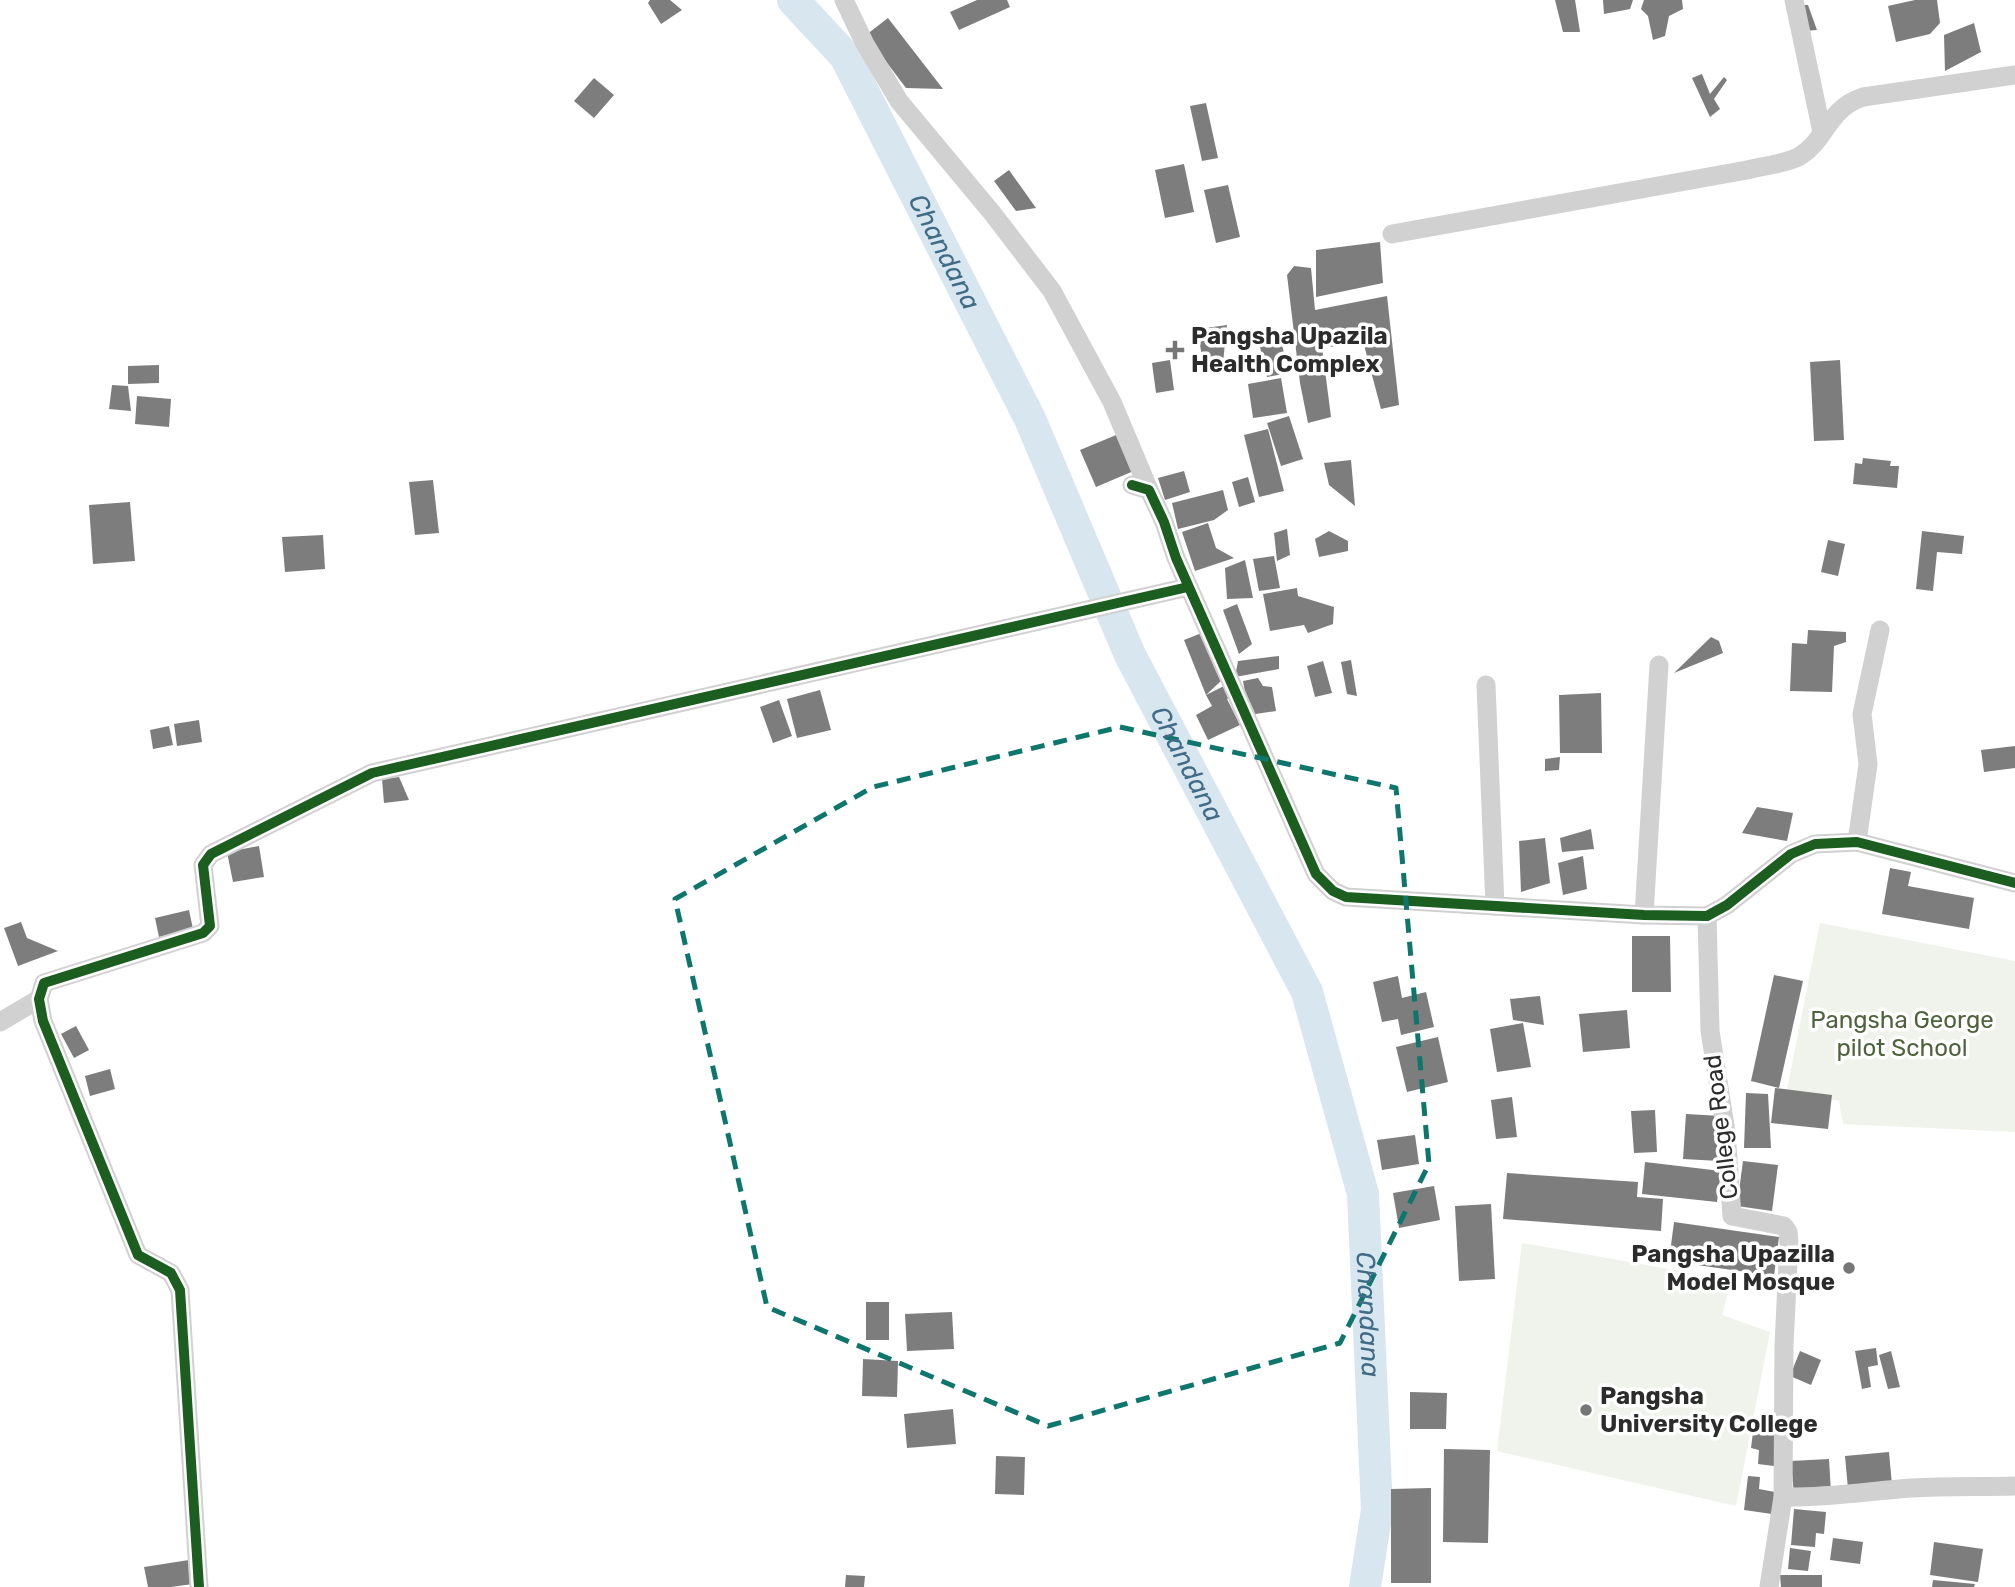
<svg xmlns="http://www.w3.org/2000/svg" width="2015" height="1587" font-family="Rubik,sans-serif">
<rect width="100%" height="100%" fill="#fff"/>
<g fill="#eff3eb">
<path d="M1820,923L2015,961V1132L1843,1124L1839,1101L1787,1090Z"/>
<path d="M1522,1243L1731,1280L1722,1315L1770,1332L1736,1506L1497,1451Z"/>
</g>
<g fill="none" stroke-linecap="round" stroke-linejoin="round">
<path stroke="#d8e6ef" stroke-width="32" id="s1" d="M793,0L845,56L1030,419L1130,655L1307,992L1363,1194L1377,1510L1365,1587"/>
</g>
<g fill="#7d7d7d">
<path d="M650,0H670L682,10L661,24L648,3Z"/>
<path d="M977,0H1007L1010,7L959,30L950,12Z"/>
<path d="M1555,0H1575L1580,32H1563Z"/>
<path d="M1603,0H1633L1630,9L1604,14Z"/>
<path d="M1644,0H1682L1683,9L1669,16L1665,36L1653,40L1648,16L1641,9Z"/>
<path d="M1915,0H1937L1940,23L1930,34L1896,42L1888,6Z"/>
<path d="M1801,5H1808L1817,30L1805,31Z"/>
<path d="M888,18L943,89L906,88L866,35Z"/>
<path d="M1974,23L1981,52L1945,71L1944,35Z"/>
<path d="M1702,74L1710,94L1724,77L1727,80L1714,99L1720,109L1710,117L1692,78Z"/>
<path d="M594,78L614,95L594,118L574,101Z"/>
<path d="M1206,103L1218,158L1202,161L1190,106Z"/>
<path d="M1184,164L1194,212L1165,218L1155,170Z"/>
<path d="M1009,170L1036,208L1016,211L994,181Z"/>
<path d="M1228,185L1240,237L1216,243L1204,190Z"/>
<path d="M1380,242L1383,283L1316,297V250Z"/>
<path d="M1294,266L1311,268L1315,310L1387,296L1399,405L1381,409L1364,345L1322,347L1331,417L1308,423L1300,383L1287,275Z"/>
<path d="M1227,325L1222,372L1204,374L1198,329Z"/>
<path d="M1281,339L1288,373L1267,377L1259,343Z"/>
<path d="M1170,360L1174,390L1156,393L1152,363Z"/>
<path d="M1840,360L1844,440L1814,441L1810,362Z"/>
<path d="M159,365V383L128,384V366Z"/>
<path d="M1281,378L1287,413L1253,418L1248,384Z"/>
<path d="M112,385L128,386L131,411L109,409Z"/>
<path d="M137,396L171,399L169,427L135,424Z"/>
<path d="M1289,416L1303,459L1281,466L1267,423Z"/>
<path d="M1268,429L1284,491L1259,497L1244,435Z"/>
<path d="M1121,433L1136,470L1096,487L1080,450Z"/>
<path d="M1863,458L1891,461L1890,466H1899L1897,488L1853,484L1855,463L1862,464Z"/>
<path d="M1351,460L1355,506L1329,485L1324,463Z"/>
<path d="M1184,471L1190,492L1165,500L1158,478Z"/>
<path d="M1248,477L1255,502L1239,507L1232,482Z"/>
<path d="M433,480L439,533L415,535L409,482Z"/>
<path d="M1223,490L1228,510L1214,520L1178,529L1172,503Z"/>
<path d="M130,502L135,561L93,564L89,505Z"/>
<path d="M1208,523L1216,548L1234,558L1195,571L1182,532Z"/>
<path d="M1287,529L1290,555L1277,561L1274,533Z"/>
<path d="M1329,531L1348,541V551L1319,557L1315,539Z"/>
<path d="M1922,531L1964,536L1962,554L1937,552L1933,591L1916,589Z"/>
<path d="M323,535L325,569L285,572L282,537Z"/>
<path d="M1828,540L1845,544L1838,576L1821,572Z"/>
<path d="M1274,556L1280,588L1259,591L1253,559Z"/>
<path d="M1245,560L1253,598L1227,599L1225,568Z"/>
<path d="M1297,588L1298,596L1334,607L1333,624L1308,633L1304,625L1270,631L1263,594Z"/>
<path d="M1237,604L1252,644L1239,654L1223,610Z"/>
<path d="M1808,630L1846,632V642L1834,646L1832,692L1790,691L1792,643L1807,644Z"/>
<path d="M1204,632L1223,679L1206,695L1184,640Z"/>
<path d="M1711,637L1719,641L1723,653L1674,673Z"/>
<path d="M1279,656V669L1235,677L1238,661Z"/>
<path d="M1351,660L1357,696L1347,694L1341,662Z"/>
<path d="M1323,661L1332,693L1315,697L1307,666Z"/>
<path d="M1258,678L1263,686L1272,687L1276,711L1249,715L1243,681Z"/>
<path d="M1226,685L1232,697L1227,699L1240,725L1208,740L1196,715L1212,706L1206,695Z"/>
<path d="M820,690L831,730L797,738L787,699Z"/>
<path d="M1601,693L1602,753H1560L1559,695Z"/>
<path d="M779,700L792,736L773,743L760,707Z"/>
<path d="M199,720L202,742L177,746L174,724Z"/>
<path d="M169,726L173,745L153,749L150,730Z"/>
<path d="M2015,746V768L1984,772L1981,750Z"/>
<path d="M1560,757L1559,770L1545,771V759Z"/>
<path d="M399,777L409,800L384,803L382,779Z"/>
<path d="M1757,807L1793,813L1787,841L1742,833Z"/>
<path d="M1591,829L1594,849L1562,852L1560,838Z"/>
<path d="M1545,838L1550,883L1521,892L1519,841Z"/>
<path d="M259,846L264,877L233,882L227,852Z"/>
<path d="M1583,856L1587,889L1563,895L1558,863Z"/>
<path d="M1890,868L1911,872L1908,886L1974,898L1969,929L1882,914Z"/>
<path d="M189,910L193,929L159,937L155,918Z"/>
<path d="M21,922L27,938L58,951L18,966L4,928Z"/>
<path d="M1632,936H1670L1671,992H1632Z"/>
<path d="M1774,975L1803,981L1779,1088L1751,1081Z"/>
<path d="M1398,976L1402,998L1426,992L1434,1027L1401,1035L1398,1019L1382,1022L1373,982Z"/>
<path d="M1540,996L1544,1025L1513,1020L1510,999Z"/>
<path d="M1627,1010L1630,1048L1583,1052L1579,1014Z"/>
<path d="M1523,1023L1531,1067L1497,1072L1490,1029Z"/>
<path d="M76,1026L89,1050L74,1058L61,1034Z"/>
<path d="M1438,1037L1448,1082L1407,1092L1396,1047Z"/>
<path d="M110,1069L115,1089L90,1096L85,1076Z"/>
<path d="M1775,1088L1832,1095L1828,1129L1771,1123Z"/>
<path d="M1746,1093L1768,1094L1771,1148H1744Z"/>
<path d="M1512,1097L1517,1137L1496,1139L1491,1100Z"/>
<path d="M1655,1110L1657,1152L1634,1153L1631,1111Z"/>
<path d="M1686,1114L1721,1116L1719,1161L1683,1159Z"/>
<path d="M1415,1135L1419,1164L1382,1170L1377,1140Z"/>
<path d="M1743,1161L1778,1165L1772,1211L1737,1206Z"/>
<path d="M1645,1162L1721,1171L1717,1202L1642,1194Z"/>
<path d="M1507,1173L1638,1182L1637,1197L1663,1199L1661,1231L1503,1219Z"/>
<path d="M1434,1186L1440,1220L1399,1228L1393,1193Z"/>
<path d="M1491,1204L1495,1279L1459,1281L1455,1206Z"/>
<path d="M1674,1222L1779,1237L1774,1276L1669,1261Z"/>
<rect x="866" y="1302" width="23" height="38"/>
<path d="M952,1312L954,1349L907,1351L905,1314Z"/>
<path d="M1876,1348L1878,1365L1868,1367L1871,1387L1862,1389L1855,1351Z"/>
<path d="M1800,1351L1821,1360L1811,1385L1790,1376Z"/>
<path d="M1891,1351L1900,1387L1888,1389L1879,1355Z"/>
<path d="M863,1359L898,1361L897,1397L862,1396Z"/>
<path d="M1410,1392L1447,1393L1446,1429H1410Z"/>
<path d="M953,1409L956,1444L907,1448L904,1414Z"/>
<path d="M1754,1424L1779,1427L1774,1466L1758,1464L1759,1450L1751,1448Z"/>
<path d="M1444,1449L1490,1450L1488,1543L1443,1542Z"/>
<path d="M1889,1452L1892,1485L1848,1489L1845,1456Z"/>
<path d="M996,1456L1025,1457L1024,1495L995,1494Z"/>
<path d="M1829,1459L1831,1492L1794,1495L1791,1461Z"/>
<path d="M1748,1476L1760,1477L1759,1489L1775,1492L1772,1514L1744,1510Z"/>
<path d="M1431,1488V1583H1391V1489Z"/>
<path d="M1794,1509L1826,1512L1824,1534L1816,1533L1815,1547L1791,1545Z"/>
<path d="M1833,1538L1863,1542L1860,1564L1830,1560Z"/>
<path d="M1934,1542L1983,1549L1978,1582L1930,1575Z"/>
<path d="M1790,1548L1811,1551L1808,1571L1788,1569Z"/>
<path d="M189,1560L193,1584L171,1587H148L144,1567Z"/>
<path d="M846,1575L865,1576L864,1587H845Z"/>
<path d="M1780,1575H1822V1587H1781Z"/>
<path d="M1933,1580L1975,1584L1974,1587H1932Z"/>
</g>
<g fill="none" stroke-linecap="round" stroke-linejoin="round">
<g stroke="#d1d1d1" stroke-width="19">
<path d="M844,0L865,44L899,101L993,214L1052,291L1112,402L1149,490"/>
<path d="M1794,0L1822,132"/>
<path d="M1392,234L1747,170C1762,166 1786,164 1800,156C1827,139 1827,109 1863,97L2015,75"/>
<path d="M1132,485L1149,490L1164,522L1176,558L1316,874L1333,891L1346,897L1644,915L1707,916L1727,905L1791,854L1815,844L1857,842L2015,883"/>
<path d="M1486,685L1495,906"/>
<path d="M1857,842L1868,764L1862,714L1880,630"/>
<path d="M1644,915L1659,665"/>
<path d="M1707,916L1710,1031L1726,1132L1732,1216L1784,1226L1788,1232L1789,1242L1784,1345L1783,1497L1769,1587"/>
<path d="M0,1022L39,999"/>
<path d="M1783,1497C1827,1498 1869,1491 1912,1488C1946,1486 1981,1487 2015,1486"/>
<path d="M199,1587L180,1290L171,1273L138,1255L43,1021L39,999L44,983L203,933L210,926L203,865L211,854L372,773L1188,587"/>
</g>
<g stroke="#fff" stroke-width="15">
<g id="cycleway">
<path d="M1132,485L1149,490L1164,522L1176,558L1316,874L1333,891L1346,897L1644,915L1707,916L1727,905L1791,854L1815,844L1857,842L2015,883"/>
<path d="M199,1587L180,1290L171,1273L138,1255L43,1021L39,999L44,983L203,933L210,926L203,865L211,854L372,773L1188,587"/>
</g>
</g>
<use href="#cycleway" stroke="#1b5e20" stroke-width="10"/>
</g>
<path fill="none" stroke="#0f766e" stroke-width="5" stroke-dasharray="14 9" stroke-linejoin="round" d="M1120,727L1396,788L1429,1164L1340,1343L1048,1426L767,1307L675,899L873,787Z"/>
<g fill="#767676" stroke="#fff" stroke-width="2.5">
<path d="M1171.5 339.5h7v7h7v7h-7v7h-7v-7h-7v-7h7z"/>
<circle cx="1849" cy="1268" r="7"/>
<circle cx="1586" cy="1410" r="7"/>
</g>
<g text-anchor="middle" stroke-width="7" stroke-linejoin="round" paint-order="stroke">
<g font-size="24" font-weight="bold" fill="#2c2c2c" stroke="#fff" text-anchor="start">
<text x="1191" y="344">Pangsha Upazila<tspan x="1191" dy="28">Health Complex</tspan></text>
<text x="1835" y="1262" text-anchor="end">Pangsha Upazilla<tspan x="1835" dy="28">Model Mosque</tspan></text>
<text x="1600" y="1404">Pangsha<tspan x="1600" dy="28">University College</tspan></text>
</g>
<g font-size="24" fill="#4f643d" stroke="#fff">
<text x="1902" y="1028">Pangsha George<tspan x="1902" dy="28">pilot School</tspan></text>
</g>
<g font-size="24" fill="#2c2c2c" stroke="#fff">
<text transform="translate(1721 1127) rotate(-97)" y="8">College Road</text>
</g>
<g font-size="26" font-style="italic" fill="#416c88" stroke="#fff">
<text dy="9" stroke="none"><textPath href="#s1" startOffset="296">Chandana</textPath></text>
<text dy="9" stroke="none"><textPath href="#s1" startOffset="863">Chandana</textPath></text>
<text dy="9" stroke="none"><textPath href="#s1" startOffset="1451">Chandana</textPath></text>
</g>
</g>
</svg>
